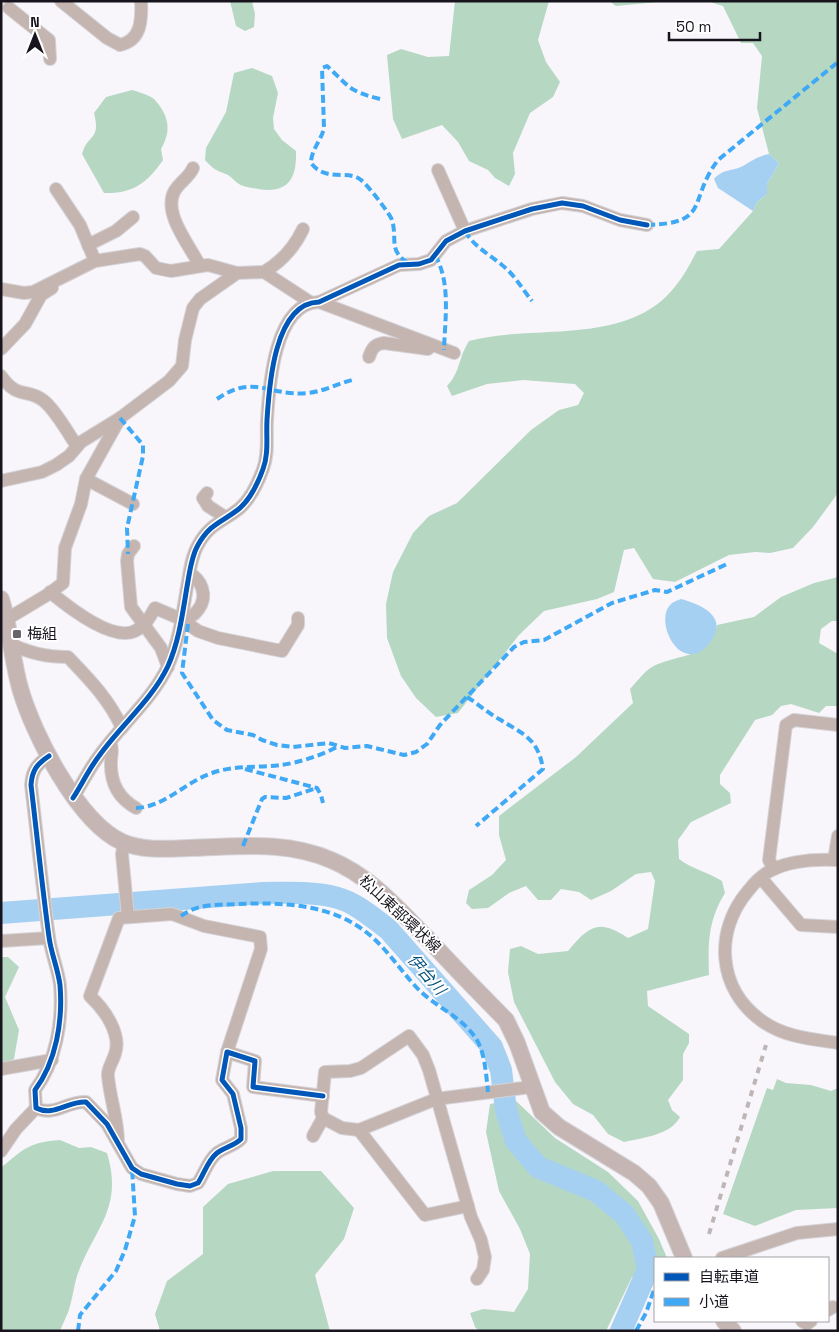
<svg xmlns="http://www.w3.org/2000/svg" width="839" height="1332" font-family="'Space Grotesk','Noto Sans JP',sans-serif">
<rect width="100%" height="100%" fill="#f8f6fb"/>
<g fill="#b6d8c3">
<path d="M230,1H252L255,14L254,27L245,31L236,26Z"/>
<path d="M455,1H549L538,40L546,62L560,82L553,97L530,113L513,153L515,174L509,186L495,178L488,170L469,161L458,142L442,125L402,139L393,119L387,55L401,49L428,57L449,56Z"/>
<path d="M609,1H669L616,6Z"/>
<path d="M707,1H838V493L813,527L793,548L770,553L755,552L729,555L675,582L653,579L634,548L624,550L614,592L597,599L544,611L519,635L458,713L436,717L416,698L401,676L387,638L386,604L393,572L413,533L429,516L457,503L531,430L559,410L578,405L584,393L575,384L523,380L487,384L452,396L447,386C461,371 458,358 469,341C535,323 630,348 677,284C685,274 691,262 697,251L719,249L753,211L757,202L767,194V184L779,163L769,154L757,108L762,56L753,43H741L723,6Z"/>
<path d="M252,68L272,76L278,93L273,118L274,129L282,140L296,151C297,179 288,194 258,189C253,188 244,187 239,184C235,182 232,177 228,175C216,170 214,170 205,160L206,148L226,112L234,73Z"/>
<path d="M132,90C139,92 149,95 154,99C169,115 172,131 161,149L163,160C147,183 133,194 104,193L82,154C88,133 101,141 94,113L106,97Z"/>
<path d="M838,577V621H832L821,629L819,643L838,654L837,706H826L819,713L791,704L781,706L772,715L755,720L720,775V784L730,793L731,803L691,822L678,840L679,859C692,869 708,872 722,881L725,893C708,921 708,943 709,975L647,991L648,1006L689,1034V1043L683,1054V1080L668,1100L672,1110L680,1117C671,1135 642,1138 624,1142L608,1134L593,1115L573,1104L555,1082L514,1002L508,972L510,949L521,946L538,954L568,951C589,926 598,918 628,938L648,929L655,881L651,872L636,874L611,891L591,900L579,892L561,889L551,900H538L526,886L509,893L488,908L472,909L466,903L469,890L492,875L506,860L499,835V816L576,757L633,703L630,689C636,683 642,674 649,669C675,652 709,662 717,625L754,617L781,597L814,583Z"/>
<path d="M1,957H8L19,967L5,997L19,1030L14,1059L1,1064Z"/>
<path d="M777,1079L786,1083L811,1085L831,1091L838,1088V1208L796,1210L755,1226L723,1214L767,1088L773,1090Z"/>
<path d="M515,1100L555,1138L608,1172L638,1201L659,1239L667,1258H655V1271L632,1277L606,1331H479L475,1327L470,1313L483,1309L514,1312L528,1289L530,1254L520,1229L499,1191L486,1132L490,1104Z"/>
<path d="M60,1140L79,1148L91,1147L107,1153C124,1209 94,1228 77,1276C74,1285 73,1296 70,1306C68,1314 63,1323 60,1331H1V1168C23,1149 30,1142 60,1140Z"/>
<path d="M273,1171H321L354,1208L344,1239L315,1275L330,1331H160L155,1314L167,1281L203,1254V1207L228,1184Z"/>
</g>
<g fill="#a6d0f2">
<path d="M769,154L779,163L767,184V194L757,202L753,211L718,188L714,179C724,168 731,172 743,166C753,160 758,156 769,154Z"/>
<path d="M681,599C704,605 731,619 708,645C680,676 653,620 671,604C673,602 678,600 681,599Z"/>
</g>
<g fill="none" stroke-linecap="round" stroke-linejoin="round">
<path stroke="#a6d0f2" stroke-width="22" d="M1,913L263,893C287,893 314,891 338,898C356,903 373,918 388,929L492,1047L501,1070L506,1110L516,1141L538,1167L596,1191L624,1214L642,1241L648,1269L621,1331"/>
<g stroke="#d4d3d7" stroke-width="14">
<g id="minor">
<path d="M61,1L107,38L120,45C141,40 142,21 141,1"/>
<path d="M9,8L49,40L50,59"/>
<path d="M193,168C189,178 179,182 174,192C163,214 190,246 200,266"/>
<path d="M438,170L465,231"/>
<path d="M56,189L80,225L95,261"/>
<path d="M88,245L116,231L133,217"/>
<path d="M264,272C281,262 295,246 303,229"/>
<path d="M1,289L24,293L33,292L95,261L140,254L145,256L156,268L171,271L208,265L237,273"/>
<path d="M319,302L454,353"/>
<path d="M1,349L25,324L41,295L52,288"/>
<path d="M369,357C372,348 375,344 384,343L428,349"/>
<path d="M1,376C19,401 27,387 44,401C57,412 67,432 77,446"/>
<path d="M86,479L133,504"/>
<path d="M1,481L42,472L56,465L69,456L81,442L120,418L169,381L182,366L185,340L193,308L200,299L237,273L264,272L310,302"/>
<path d="M207,493L203,498L208,506L225,517"/>
<path d="M134,546L128,554L127,561L131,607L161,648L168,667"/>
<path d="M50,592C67,606 112,642 135,631C145,626 150,617 155,608L181,619L198,631L218,638L282,651L298,625V618"/>
<path d="M7,619L47,595L63,583L65,548L81,504L86,479L120,418"/>
<path d="M181,619C195,619 207,603 202,588C200,581 195,577 190,573"/>
<path d="M10,644C30,653 46,657 68,657C89,679 109,699 122,728"/>
<path d="M110,742C114,750 111,753 111,761C110,782 118,798 136,808"/>
<path d="M49,756C37,764 32,770 31,785C37,835 42,886 49,937C51,953 58,969 60,985C63,1021 56,1062 35,1090L36,1108C54,1117 67,1101 86,1102L107,1124L132,1168L141,1174L177,1184L190,1186L198,1183C204,1174 208,1160 217,1153C225,1147 234,1146 241,1139V1128L233,1094L222,1080L227,1052L255,1061L253,1087L323,1096"/>
<path d="M73,798C82,784 89,769 99,756C121,725 152,700 168,666C180,639 183,609 188,581C190,569 192,555 198,545C210,523 223,522 240,508C251,498 258,483 263,469C269,453 266,437 267,420C269,387 274,303 319,302L399,265L419,264L431,260L446,241L465,231L532,209L562,203L583,206L620,220L647,225"/>
<path d="M124,843L122,854L128,917"/>
<path d="M834,860L838,836"/>
<path d="M838,860C817,859 793,860 774,869C764,873 755,882 748,891C714,931 717,989 762,1021C784,1037 811,1039 838,1043"/>
<path d="M774,869L769,860L786,725L794,720L838,725"/>
<path d="M761,878L801,925L838,927"/>
<path d="M1,941L49,938"/>
<path d="M1,1069L52,1060"/>
<path d="M359,1130L425,1215L468,1206"/>
<path d="M313,1136L323,1118"/>
<path d="M118,1142C118,1119 110,1099 108,1076C107,1069 113,1061 115,1054C122,1034 104,1009 90,996L119,918L172,914L204,926L260,937L261,949L227,1052"/>
<path d="M1,1151L16,1129L36,1108"/>
<path d="M722,1258L797,1233L838,1229"/>
<path d="M477,1279L483,1270L485,1257L481,1240L471,1217L429,1070L423,1055L409,1036L361,1068L350,1071L325,1072L321,1112L323,1118L342,1128L359,1130L436,1099L531,1087"/>
<path d="M828,1310L833,1307"/>
<path d="M802,1321L807,1324L811,1321"/>
</g>
</g>
<g stroke="#d4d3d7" stroke-width="18">
<g id="major">
<path d="M1,599C10,628 12,659 20,688C33,734 78,822 122,842C143,851 167,849 189,848C238,847 285,840 331,860C370,876 398,909 427,938C453,966 479,993 506,1020L517,1043L542,1112L559,1127L634,1173L649,1186L661,1203L684,1258"/>
<path d="M724,1321L733,1331"/>
</g>
</g>
<use href="#minor" stroke="#c5b5b0" stroke-width="12"/>
<use href="#major" stroke="#c5b6b3" stroke-width="16"/>
<path stroke="#bfb5b5" stroke-width="4" stroke-dasharray="6 6" stroke-linecap="butt" d="M709,1234L766,1045"/>
<g stroke="#3fa9f5" stroke-width="4" stroke-dasharray="8 4" stroke-linecap="butt">
<path d="M380,99C348,91 350,87 327,66L322,68L324,128C321,141 311,150 311,163C326,183 348,169 361,180C367,184 390,214 392,220C398,240 387,251 410,264"/>
<path d="M647,225C712,223 687,201 718,160L838,62"/>
<path d="M465,231C474,247 489,254 502,265C514,274 523,290 532,301"/>
<path d="M435,255C451,283 445,318 444,350"/>
<path d="M217,399C254,373 270,397 307,393C322,392 337,384 352,380"/>
<path d="M120,418L143,445V456L127,528L128,554"/>
<path d="M188,624L182,673L213,720L227,730L253,735L262,740L277,745L293,747L329,743L345,748L367,746L404,755L416,752L427,744L440,725L514,647L524,642L544,640L612,603L655,590L667,592L727,564"/>
<path d="M467,697C478,704 488,713 499,719C523,734 538,738 543,769L476,826"/>
<path d="M245,769L317,788L321,795L323,803"/>
<path d="M136,808C165,807 185,782 212,773C234,765 257,768 280,765C299,763 322,755 339,746"/>
<path d="M243,846L262,799L265,797L286,798L317,788"/>
<path d="M181,916C198,903 218,905 239,904C281,902 331,904 366,932C387,948 401,972 420,991C437,1007 461,1017 475,1037C485,1051 486,1074 488,1092"/>
<path d="M78,1331L80,1315L116,1271L125,1250L135,1216L132,1168"/>
<path d="M636,1331L646,1313L655,1287"/>
</g>
<g stroke="#fff" stroke-width="8">
<g id="cycleway">
<path d="M49,756C37,764 32,770 31,785C37,835 42,886 49,937C51,953 58,969 60,985C63,1021 56,1062 35,1090L36,1108C54,1117 67,1101 86,1102L107,1124L132,1168L141,1174L177,1184L190,1186L198,1183C204,1174 208,1160 217,1153C225,1147 234,1146 241,1139V1128L233,1094L222,1080L227,1052L255,1061L253,1087L323,1096"/>
<path d="M73,798C82,784 89,769 99,756C121,725 152,700 168,666C180,639 183,609 188,581C190,569 192,555 198,545C210,523 223,522 240,508C251,498 258,483 263,469C269,453 266,437 267,420C269,387 274,303 319,302L399,265L419,264L431,260L446,241L465,231L532,209L562,203L583,206L620,220L647,225"/>
</g>
</g>
<use href="#cycleway" stroke="#0057b8" stroke-width="5"/>
</g>
<rect fill="#66636b" stroke="#fff" stroke-width="2" x="12" y="629" width="10" height="10" rx="2.5"/>
<g text-anchor="middle" stroke-width="4" stroke-linejoin="round" paint-order="stroke">
<g font-size="15" fill="#18141d" stroke="#fff" text-anchor="start">
<text x="27" y="639">梅組</text>
</g>
<g font-size="15" fill="#18141d" stroke="#fff">
<text transform="translate(400 914) rotate(43)" y="5">松山東部環状線</text>
</g>
<g font-size="16" font-style="italic" fill="#07527d" stroke="#fff">
<text transform="translate(427 974) rotate(49)" y="6">伊台川</text>
</g>
</g>
<rect width="839" height="1332" fill="none" stroke="#18141d" stroke-width="5"/>
<rect x="654" y="1257" width="175" height="65" fill="#ffffff" stroke="#a3a1a5"/>
<rect x="664" y="1273" width="25" height="8" fill="#0057b8" stroke="#a3a1a5"/>
<text x="699" y="1282" font-size="15" fill="#18141d">自転車道</text>
<rect x="664" y="1298" width="25" height="8" fill="#3fa9f5" stroke="#a3a1a5"/>
<text x="699" y="1307" font-size="15" fill="#18141d">小道</text>
<g transform="translate(35 35)" stroke="#ffffff" stroke-width="4" paint-order="stroke">
<path d="M0-4L9 19L0 12L-9 19Z" fill="#18141d"/>
<text y="-8" font-size="14" font-weight="bold" text-anchor="middle" fill="#18141d">N</text>
</g>
<path d="M669 32v8h91v-8" fill="none" stroke="#18141d" stroke-width="2.5"/>
<text x="676" y="32" font-size="15" fill="#18141d" stroke="#ffffff" stroke-width="4" paint-order="stroke">50 m</text>
</svg>
